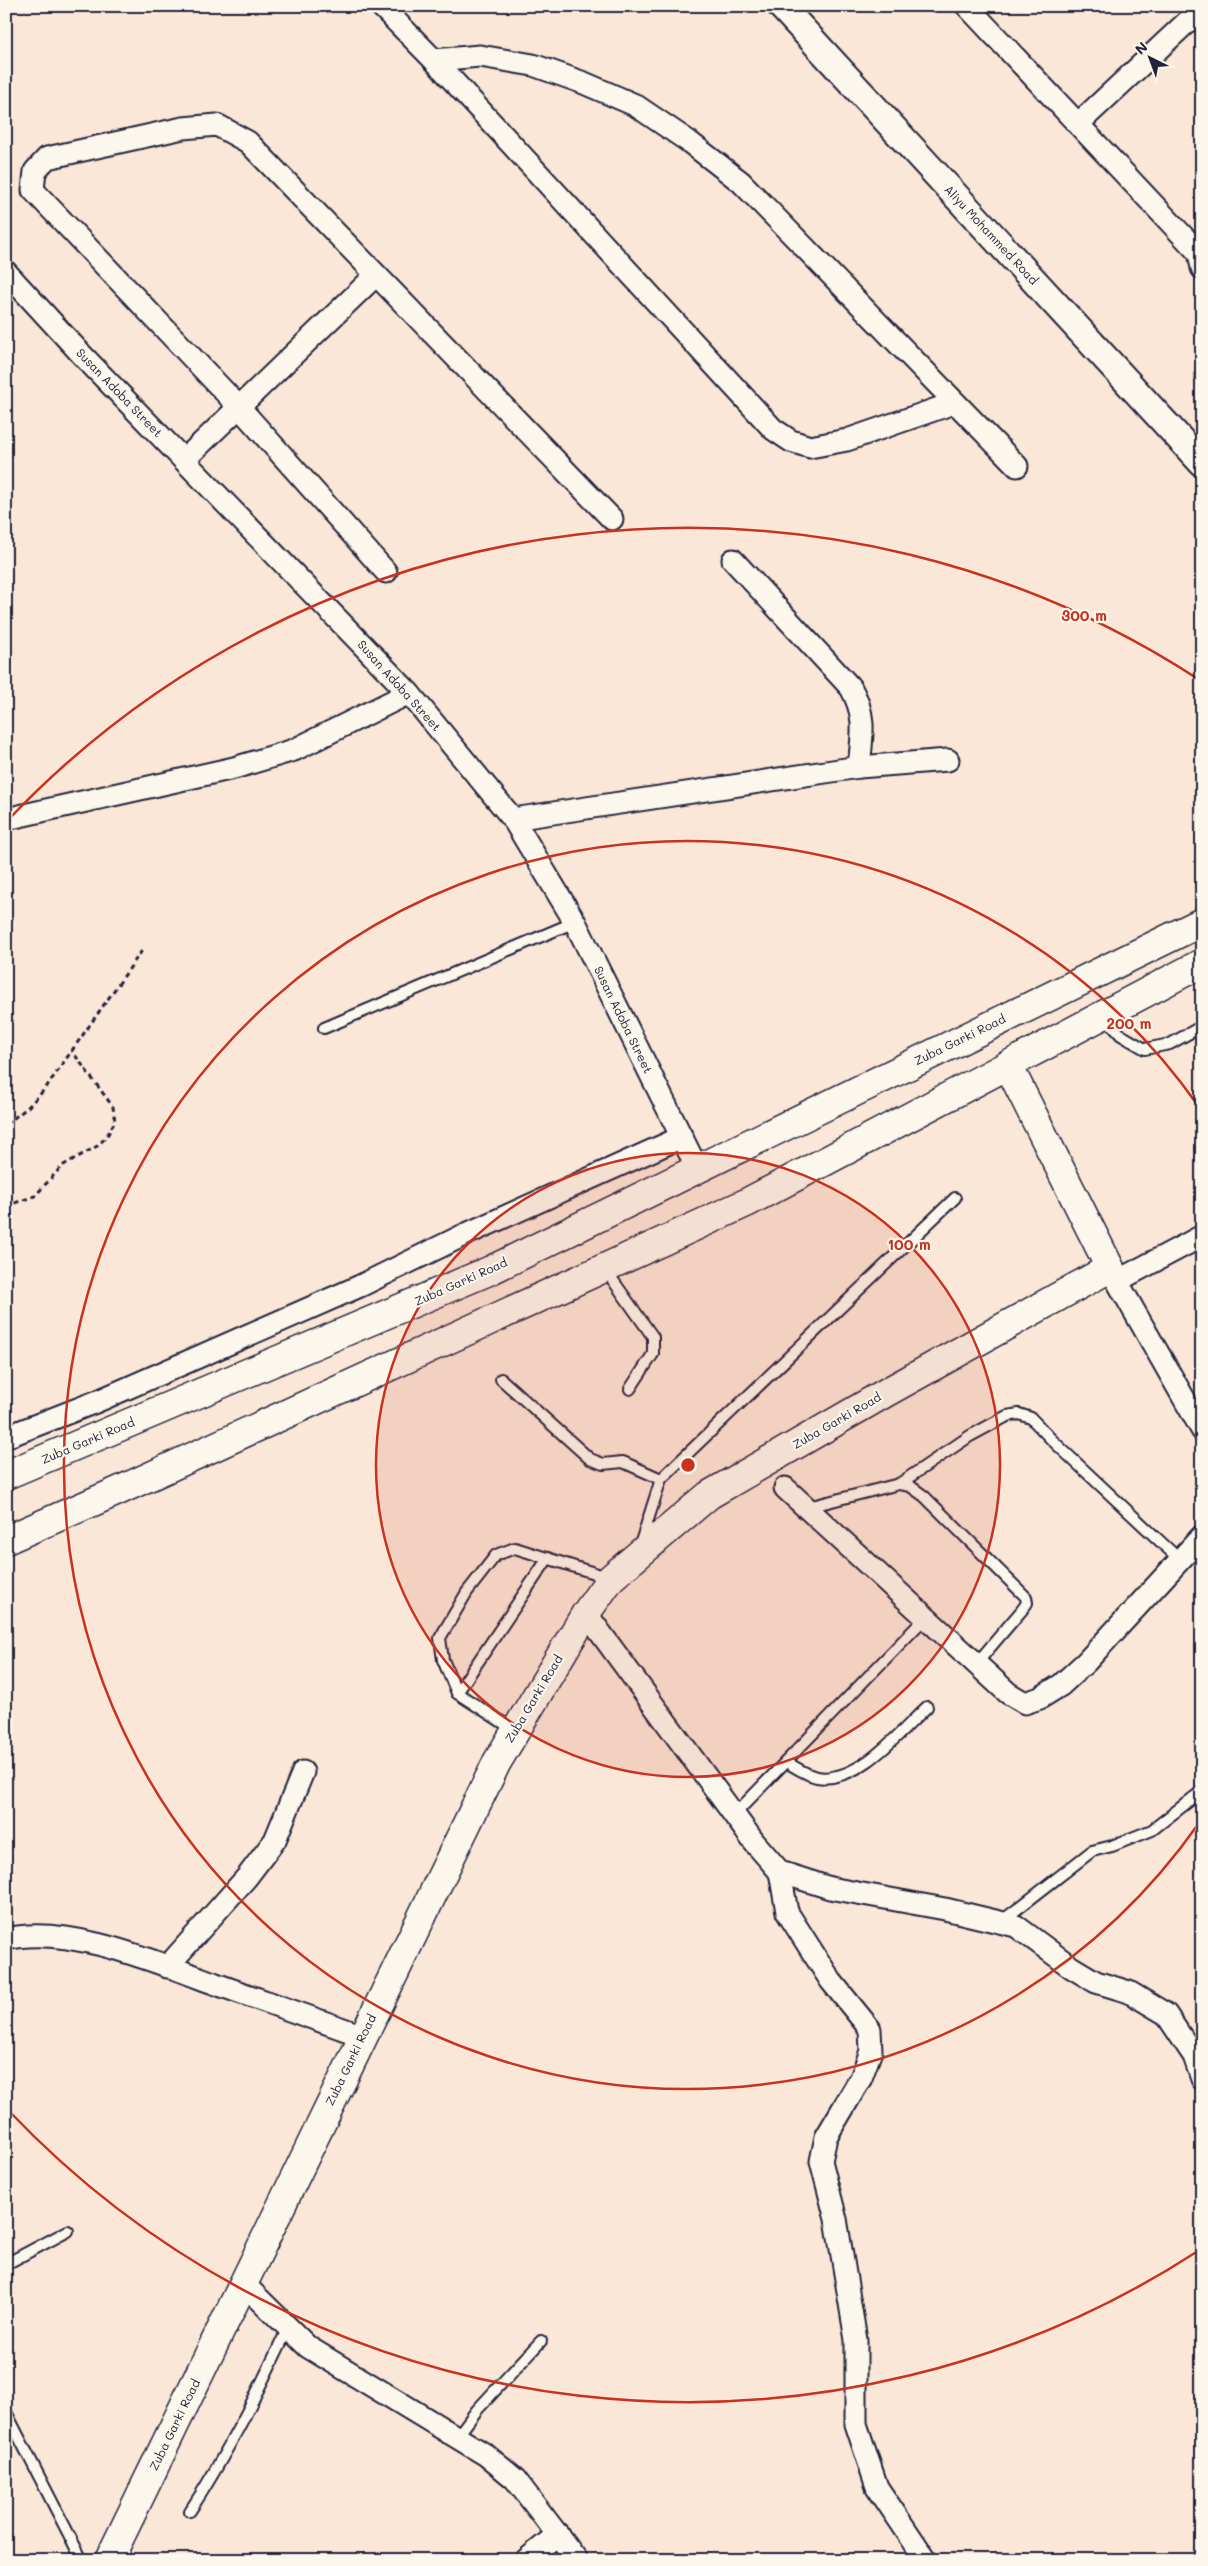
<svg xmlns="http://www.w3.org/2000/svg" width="1208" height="2566" font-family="Mali,sans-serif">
<rect width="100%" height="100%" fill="#fae7d8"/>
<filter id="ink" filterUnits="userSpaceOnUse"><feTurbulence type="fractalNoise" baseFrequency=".02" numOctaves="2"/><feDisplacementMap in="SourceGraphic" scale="10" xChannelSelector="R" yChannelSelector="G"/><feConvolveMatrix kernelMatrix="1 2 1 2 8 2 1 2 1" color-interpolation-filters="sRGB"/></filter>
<g filter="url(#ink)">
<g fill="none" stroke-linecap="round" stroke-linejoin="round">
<g stroke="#22223b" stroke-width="14">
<g id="service">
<path d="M1103,1015L1121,1035L1145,1049L1170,1044L1202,1026"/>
<path d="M324,1028L575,922"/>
<path d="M605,1269L653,1337V1354L630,1389"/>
<path d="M501,1379L590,1459L603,1464L623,1462L661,1479"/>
<path d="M899,1484L970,1436L1007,1416L1019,1414L1031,1418L1052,1440L1180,1560"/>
<path d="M808,1507L899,1484L910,1486L924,1496L1026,1597L1027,1603L1022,1610L976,1664"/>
<path d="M640,1545L661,1479L955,1198"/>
<path d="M457,1693L548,1558"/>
<path d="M516,1731L457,1693L443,1660L440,1638L467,1592L496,1555L515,1548L610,1578"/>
<path d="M786,1762C795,1767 806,1775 817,1777C858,1784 899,1733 927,1707"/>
<path d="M734,1815L926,1617"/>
<path d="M1002,1921L1092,1851L1112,1846L1152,1830L1202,1791"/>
<path d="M6,2264L68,2231"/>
<path d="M6,2412L82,2560"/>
<path d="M456,2438L477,2410L541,2341"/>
<path d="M190,2511C228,2453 258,2391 288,2328"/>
</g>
</g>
<g stroke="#22223b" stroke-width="25">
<g id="minor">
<path d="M381,6L434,60L773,429L791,441L810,447L847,440L954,403"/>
<path d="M967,6L1199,253L1202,268"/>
<path d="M434,60L480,56L533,65L584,83L635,105L688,141L741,182L1017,466"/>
<path d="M1078,124L1202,8"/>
<path d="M6,272L84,357L409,693L513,819L575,922L697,1168"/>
<path d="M184,460L375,276"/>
<path d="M733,560L851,688C867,717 862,735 859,767"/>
<path d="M386,572L239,407L33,190L35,171L47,158L183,128L217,125L248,142L612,519"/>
<path d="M6,819L234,768L294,750L409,693"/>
<path d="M513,819L859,767L948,760"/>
<path d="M1110,1269L1117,1281L1202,1236"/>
<path d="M1117,1281L1202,1430"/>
<path d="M6,1437L98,1401L360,1286L462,1236L682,1137"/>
<path d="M785,1488L1008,1693L1025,1703L1040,1698L1061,1685L1086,1662L1202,1536"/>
<path d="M586,1613L754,1842L780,1872L830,1888L945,1909L1016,1926L1071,1967L1096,1982L1129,1992L1166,2014L1194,2056L1202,2079"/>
<path d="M780,1872L787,1912L831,1981L870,2029L871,2051L861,2078L826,2137L821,2161L836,2219L856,2340V2424L877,2487L926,2560"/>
<path d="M6,1939C68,1924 158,1963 216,1984C265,2001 314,2019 363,2036"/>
<path d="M167,1967L247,1877L275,1840L303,1772"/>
<path d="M243,2283L308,2347L486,2455L515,2479L577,2560"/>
<path d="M526,2560L558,2534"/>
</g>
</g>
<g stroke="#22223b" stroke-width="30">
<path id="tertiary" d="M781,6L1202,463"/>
</g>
<g stroke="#22223b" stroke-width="31">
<g id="secondary">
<path d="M6,1475L491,1270L1202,922"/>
<path d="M6,1540L118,1491L746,1203L1202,963"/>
<path d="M109,2560L497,1762L586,1613L611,1578L709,1495L887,1392L1110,1268L1008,1065"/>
</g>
</g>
<g stroke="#22223b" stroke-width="3" stroke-dasharray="5 4" stroke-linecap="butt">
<path d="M6,1124L27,1108L45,1089L143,949"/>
<path d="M6,1206L35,1196L62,1166L99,1145L108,1134L115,1121L113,1107L72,1051"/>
</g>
<use href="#service" stroke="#fbf7ec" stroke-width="10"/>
<use href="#minor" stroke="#fbf7ec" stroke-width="21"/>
<use href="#tertiary" stroke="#fbf7ec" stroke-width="26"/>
<use href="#secondary" stroke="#fbf7ec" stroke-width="28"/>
</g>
</g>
<circle cx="688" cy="1465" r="312" fill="#c8321e" fill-opacity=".12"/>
<g fill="none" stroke="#c8321e" stroke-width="2.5">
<circle cx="688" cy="1465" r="312"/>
<path d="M1199 1823A624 624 0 1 1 1199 1107"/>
<path d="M1198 2251A937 937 0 0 1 8 2110M8 820A937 937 0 0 1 1198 679"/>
</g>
<g text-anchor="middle" stroke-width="4.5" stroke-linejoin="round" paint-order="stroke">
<g font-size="12" fill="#22223b" stroke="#fbf7ec">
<text transform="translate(991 235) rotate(47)" y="4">Aliyu Mohammed Road</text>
<text transform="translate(119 393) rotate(46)" y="4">Susan Adoba Street</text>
<text transform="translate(399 686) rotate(48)" y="4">Susan Adoba Street</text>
<text transform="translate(623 1020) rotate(64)" y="4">Susan Adoba Street</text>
<text transform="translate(960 1040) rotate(-26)" y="4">Zuba Garki Road</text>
<text transform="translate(461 1282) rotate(-24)" y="4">Zuba Garki Road</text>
<text transform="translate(837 1421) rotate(-30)" y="4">Zuba Garki Road</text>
<text transform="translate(88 1441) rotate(-23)" y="4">Zuba Garki Road</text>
<text transform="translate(534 1699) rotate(-59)" y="4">Zuba Garki Road</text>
<text transform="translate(351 2060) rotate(-64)" y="4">Zuba Garki Road</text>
<text transform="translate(175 2425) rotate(-64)" y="4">Zuba Garki Road</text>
</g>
</g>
<circle cx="688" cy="1465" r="8" fill="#c8321e" stroke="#fbf7ec" stroke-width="2.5"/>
<g font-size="15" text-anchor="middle" font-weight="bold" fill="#c8321e" stroke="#fbf7ec" stroke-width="4.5" stroke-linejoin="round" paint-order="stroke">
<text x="1084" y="621">300 m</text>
<text x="1129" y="1029">200 m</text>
<text x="909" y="1250">100 m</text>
</g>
<rect width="1208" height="2566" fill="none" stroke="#fbf7ec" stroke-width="25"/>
<rect x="12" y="12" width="1183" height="2541" fill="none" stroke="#22223b" stroke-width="2" filter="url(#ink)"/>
<g transform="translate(1150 58) rotate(318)" stroke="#fbf7ec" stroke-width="4" paint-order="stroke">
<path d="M0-4L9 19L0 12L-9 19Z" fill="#22223b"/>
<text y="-8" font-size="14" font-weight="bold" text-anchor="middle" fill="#22223b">N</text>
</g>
</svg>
